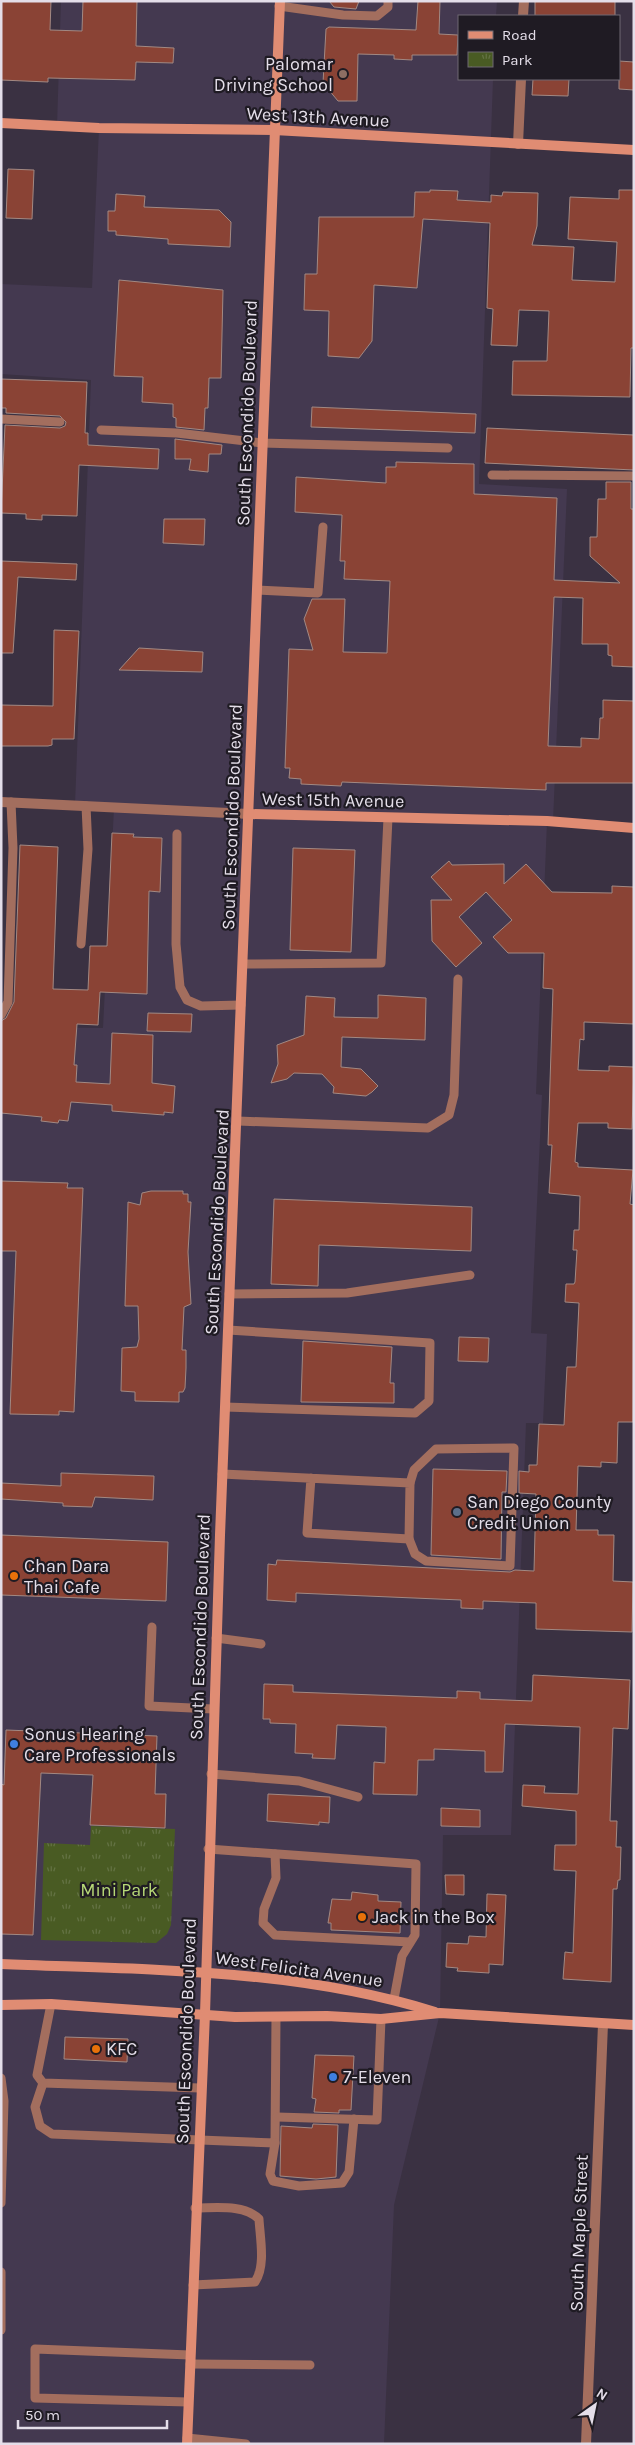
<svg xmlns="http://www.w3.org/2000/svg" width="635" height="2445" font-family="Karla,sans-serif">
<defs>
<pattern id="park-tufts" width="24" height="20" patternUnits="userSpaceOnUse" patternTransform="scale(1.25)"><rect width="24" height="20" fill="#495b23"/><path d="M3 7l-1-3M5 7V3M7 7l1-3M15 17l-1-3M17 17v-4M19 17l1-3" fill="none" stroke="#637243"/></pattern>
</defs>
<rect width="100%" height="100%" fill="#3a3142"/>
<path fill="#443950" d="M61,1H497L496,16H459V79H493L479,484L567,489L553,822H547L536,1094L542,1095L531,1333L547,1334L543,1423H526L511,1835H443L440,2013L394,2205L384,2444H1V1027L103,1028L114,808L75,805L91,380L1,374V284L92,288L99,128L57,126Z"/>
<path fill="url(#park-tufts)" d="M91,1826L175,1829L171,1925L167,1934L156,1943L41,1940L44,1843L90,1845Z"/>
<g fill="#8a4335" stroke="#a28983">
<path d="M1,1H51L50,30L82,31L83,1H137L136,46L174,48L173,63L136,62L135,80L48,78V82L1,80Z"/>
<path d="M329,1H359L356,9L334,7Z"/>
<path d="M418,1H440L439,34L458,35L457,55H412V60L394,59V55L358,54L357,101H338L323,83L326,29L329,27L416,30Z"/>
<rect x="535" y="1" width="80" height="15"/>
<path d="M619,61L634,62V90L619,89Z"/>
<path d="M533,79H569L568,96L532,95Z"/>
<path d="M8,169L34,170L32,219L6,218Z"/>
<path d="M430,190L458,191L457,200L491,202V195L502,196L503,192L538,193L537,226L532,245L574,247L572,280L615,282L617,242L568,239L570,197L619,199V190H634V348H631L630,397L512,395L513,361H547L549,311L519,310L517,346L491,345L493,309L487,308L490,223L423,219L417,288L374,285L372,341L359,358L328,356L329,311L304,310L305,274H317L319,217H414L415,192H430Z"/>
<path d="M116,194L145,196L144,207L219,210L231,222L230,247L168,244V239L116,235V231H108V211H115Z"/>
<path d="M119,280L223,290L221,378H209L208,408H205L204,430L176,427V418L173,417V404L142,402L143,377L114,376Z"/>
<path d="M1,379L87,382L85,433H88V445L159,449L158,469L79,465L77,516L42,515V520L26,519V514L1,513L5,425L60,428L65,426L66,422L60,416L6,413V408H1Z"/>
<path d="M312,407L476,414L475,433L311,427Z"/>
<path d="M487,428L634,435V470L485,463Z"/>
<path d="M175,439L222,445L221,454H209L208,472L189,470L191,459H175Z"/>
<path d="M396,462L474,464V494L557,498L554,580L620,583L590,556V537H597L598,499H606V482H631V509H634V667L612,666V656L608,655V644H582L583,598L554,597L548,746L581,747V738L599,739L600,718H603V700L634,701V783H546V790L342,782L341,786L301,784V779L289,778L290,768H285L289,649L313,650L304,619L312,599H345L343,652L387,653L390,581L344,579L345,561H340L342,515L295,512L296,477L386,483V467H396Z"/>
<path d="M164,519H205L204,545L163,543Z"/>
<path d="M1,561L77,564L76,580L18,577L13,653H1Z"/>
<path d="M54,630L79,631L74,739H52V745L48,746H1V705L53,706Z"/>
<path d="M139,648L203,652L202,672L119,670Z"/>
<path d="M112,833L134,834L133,837L162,838L160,892L149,891L147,994L100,992L98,1025L77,1024L74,1065H77L76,1082L110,1084L112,1033L153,1035L152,1083L175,1086L173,1113L164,1112V1115L112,1111V1105L71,1102L68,1121L59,1120L58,1123L41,1121L42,1117L1,1113V1021L6,1018L14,1002L20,845L58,847L53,989L88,990L90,946H107Z"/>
<path d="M293,848L355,850L351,952L290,950Z"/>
<path d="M449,861L452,865L504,864V884L526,864L552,892L612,893V886L634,887V1024L584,1022V1040L580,1039L578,1070L609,1071V1066L634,1067L632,1129L608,1128V1123H578L575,1162L578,1163V1167L633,1170L630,1204L634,1205L633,1422H618L617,1463L601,1462V1467L578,1466L576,1530H598V1535H614L613,1581L633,1582L632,1632L536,1629V1603L483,1601V1609L461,1608V1600L296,1593V1602L267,1600L268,1564L276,1565L277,1560L510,1572L515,1570L534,1571L536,1494L519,1493V1471L529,1472V1465H537L539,1424L564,1425L567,1367H576L579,1303L565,1302L566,1284H574L575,1282L577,1250H573L574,1230H579L580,1196L549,1193L552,1145H548L553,989L543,988L544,953H508L493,937L512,920L486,892L459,917L482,943L456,967L432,941L431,900H452L431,877Z"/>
<path d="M378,995L426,998L425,1040L342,1037L341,1067L361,1069L378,1086L372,1092L366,1096L333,1093L334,1087L322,1074L294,1073L287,1079L271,1083L278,1064L277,1045L304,1035L306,996L335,998L334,1017L378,1018Z"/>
<path d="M148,1013L192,1014L191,1032L147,1031Z"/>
<path d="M1,1181L68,1183L67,1188H83L74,1412L59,1411V1415L10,1414L16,1251H1Z"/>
<path d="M151,1191H183V1194H188V1202H191L188,1252L191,1304L184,1307L182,1350H186V1368L185,1388L183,1392H179V1402L135,1401V1392L121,1391L122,1348L137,1347L139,1339L138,1306H125L128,1202L140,1205L142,1193Z"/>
<path d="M274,1199L472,1207L471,1251L319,1245L318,1286L271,1284Z"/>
<path d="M459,1337L489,1338L488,1362L458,1361Z"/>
<path d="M303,1341L392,1347L390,1383H394V1403L301,1402Z"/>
<path d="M433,1469L507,1471L506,1492H502L501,1559L431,1555Z"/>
<path d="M61,1473L154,1476L153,1500L95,1497L92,1507L63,1506V1503L1,1499V1483L61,1486Z"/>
<path d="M1,1535L168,1542L166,1601L1,1595Z"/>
<path d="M533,1675L630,1680L628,1729L613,1728L610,1821H617L616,1847H621L620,1880H618L617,1889H613L611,1982L563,1979L565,1952L573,1953L576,1871L554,1870L555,1845H576V1811L522,1806L523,1785L545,1786L544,1793L578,1794L580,1727L505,1724L503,1772H485V1751L434,1749V1760H418L417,1795L373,1794L374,1762L385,1763L386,1727L337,1725L335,1759L312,1758L313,1754L295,1753L296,1724L270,1723V1719H263L264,1684L293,1685V1692L457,1698V1691L480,1692V1699L532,1701Z"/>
<path d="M6,1730L157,1736L155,1794H166L165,1828L90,1825L93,1775L41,1773L33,1935L1,1934V1784L4,1785Z"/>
<path d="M268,1794L330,1797L329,1823L319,1822V1825L267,1821Z"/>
<path d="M441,1808L480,1810V1827L441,1826Z"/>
<path d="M445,1875H464V1895L446,1894Z"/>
<path d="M352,1892L378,1895V1901L401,1902L400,1933L331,1930V1923H328L332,1899L351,1900Z"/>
<path d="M487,1894L506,1895L503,1965L489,1964V1973L457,1971L458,1968L446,1967L447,1943L468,1944L469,1936L486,1937Z"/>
<path d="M65,2037L128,2039L127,2062L64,2059Z"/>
<path d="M315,2055L354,2056L351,2110H339V2113L314,2112L316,2099L312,2098Z"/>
<path d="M313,2124L338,2125L336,2177L316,2179L280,2176L281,2126L312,2128Z"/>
</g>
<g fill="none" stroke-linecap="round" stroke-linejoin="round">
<g stroke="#a36e5e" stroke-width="9">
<path d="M279,6L343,15L377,16L388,7V1"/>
<path d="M1,419L60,422"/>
<path d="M101,430L177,433L262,443L448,448"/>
<path d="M492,475L634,476"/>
<path d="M257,590L318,593L323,527"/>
<path d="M177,834L176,944L180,987L187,1000L201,1006L241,1005"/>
<path d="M81,944L88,849L86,806"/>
<path d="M243,964L381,963L388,818"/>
<path d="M1,1015L8,1002L13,848L11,802"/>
<path d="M238,1121L428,1128L449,1115L454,1095L458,979"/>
<path d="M229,1294L347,1293L470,1275"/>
<path d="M225,1407L415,1413L429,1401L430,1343L228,1330"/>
<path d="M222,1474L410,1483L409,1539L307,1533L311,1478"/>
<path d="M409,1539L415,1554L426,1561L510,1566L514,1448L436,1449L414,1470L410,1483"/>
<path d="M152,1627L149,1706L213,1709"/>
<path d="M216,1638L261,1644"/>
<path d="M211,1774L299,1781L358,1797"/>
<path d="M208,1849L416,1864L415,1935L402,1956L394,1999"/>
<path d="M275,1854L276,1878L264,1909L263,1923L275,1935L410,1942"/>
<path d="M51,2004L37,2075L43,2083L200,2088"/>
<path d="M1,2078L4,2101L1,2203"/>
<path d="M43,2083L35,2107L40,2126L52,2134L275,2143L276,2017"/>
<path d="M277,2117L377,2120L381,2019"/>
<path d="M275,2143L270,2174L273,2181L299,2186L342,2183L349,2172L354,2119"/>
<path d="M1,2272V2330"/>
<path d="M193,2285L255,2282C266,2266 260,2238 259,2219C244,2204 216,2208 195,2208"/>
<path d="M190,2364L310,2365"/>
<path d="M188,2402L35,2398V2349L190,2355"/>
<path d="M187,2438L246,2444"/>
</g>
<g stroke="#a36e5e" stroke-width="10">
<path d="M523,16L524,1"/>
<path d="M518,144L521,79"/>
<path d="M1,802L249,814"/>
<path d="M586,2444L603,2024"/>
</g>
<g stroke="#e08c73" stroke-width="10">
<path d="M1,123L99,128L274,130L634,150"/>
<path d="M249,814L547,821L634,828"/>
<path d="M1,1964C146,1970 295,1968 435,2012"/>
<path d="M1,2005L51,2004L235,2017L327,2016L381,2019L440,2013L634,2025"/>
<path d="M187,2444L205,2014L220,1535L280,1"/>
</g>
</g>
<circle fill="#8d6e63" stroke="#1f1b23" stroke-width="2" cx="343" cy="74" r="5"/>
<circle fill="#5c6f8a" stroke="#1f1b23" stroke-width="2" cx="457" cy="1512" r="5"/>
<g fill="#e8710a" stroke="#1f1b23" stroke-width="2">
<circle cx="14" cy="1576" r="5"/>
<circle cx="362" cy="1917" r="5"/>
<circle cx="96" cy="2049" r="5"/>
</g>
<g fill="#3f7fe0" stroke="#1f1b23" stroke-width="2">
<circle cx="14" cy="1744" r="5"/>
<circle cx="333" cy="2077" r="5"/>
</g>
<g text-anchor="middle" stroke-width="4.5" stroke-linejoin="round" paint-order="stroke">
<g font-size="18" fill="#e4dee9" stroke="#1f1b23" text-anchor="start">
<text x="333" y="70" text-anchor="end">Palomar<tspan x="333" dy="21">Driving School</tspan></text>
<text x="467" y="1508">San Diego County<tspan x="467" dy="21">Credit Union</tspan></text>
<text x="24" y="1572">Chan Dara<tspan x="24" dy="21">Thai Cafe</tspan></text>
<text x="24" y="1740">Sonus Hearing<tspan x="24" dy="21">Care Professionals</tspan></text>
<text x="372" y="1923">Jack in the Box</text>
<text x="106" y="2055">KFC</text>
<text x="343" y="2083">7-Eleven</text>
</g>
<g font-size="18" fill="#e4dee9" stroke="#1f1b23">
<text transform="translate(318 117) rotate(3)" y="6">West 13th Avenue</text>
<text transform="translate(247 413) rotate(-88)" y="6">South Escondido Boulevard</text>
<text transform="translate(333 800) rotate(1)" y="6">West 15th Avenue</text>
<text transform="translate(232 817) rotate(-88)" y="6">South Escondido Boulevard</text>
<text transform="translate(217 1222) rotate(-87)" y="6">South Escondido Boulevard</text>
<text transform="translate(200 1627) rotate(-88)" y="6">South Escondido Boulevard</text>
<text transform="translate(299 1969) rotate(8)" y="6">West Felicita Avenue</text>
<text transform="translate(186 2031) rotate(-88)" y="6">South Escondido Boulevard</text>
<text transform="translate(579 2233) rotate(-88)" y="6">South Maple Street</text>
</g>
<g font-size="18" fill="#b7d977" stroke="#1f1b23">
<text x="119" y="1896">Mini Park</text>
</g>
</g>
<rect width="635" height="2445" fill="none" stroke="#e4dee9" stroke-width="5"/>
<rect x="458" y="15" width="162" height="65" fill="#1f1b23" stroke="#6e6972"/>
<rect x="468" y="31" width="25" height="8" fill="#e08c73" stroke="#6e6972"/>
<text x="502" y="40" font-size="15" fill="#e4dee9">Road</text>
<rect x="468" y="52" width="25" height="15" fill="url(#park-tufts)" stroke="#6e6972"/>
<text x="502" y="65" font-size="15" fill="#e4dee9">Park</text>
<g transform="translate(595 2405) rotate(33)" stroke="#1f1b23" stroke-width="4" paint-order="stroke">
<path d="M0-4L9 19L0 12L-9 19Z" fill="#e4dee9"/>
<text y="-8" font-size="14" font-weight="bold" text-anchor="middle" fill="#e4dee9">N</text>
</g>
<path d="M18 2420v8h149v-8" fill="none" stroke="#e4dee9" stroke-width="2.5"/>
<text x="25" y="2420" font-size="15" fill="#e4dee9" stroke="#1f1b23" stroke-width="4" paint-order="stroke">50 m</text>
</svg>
